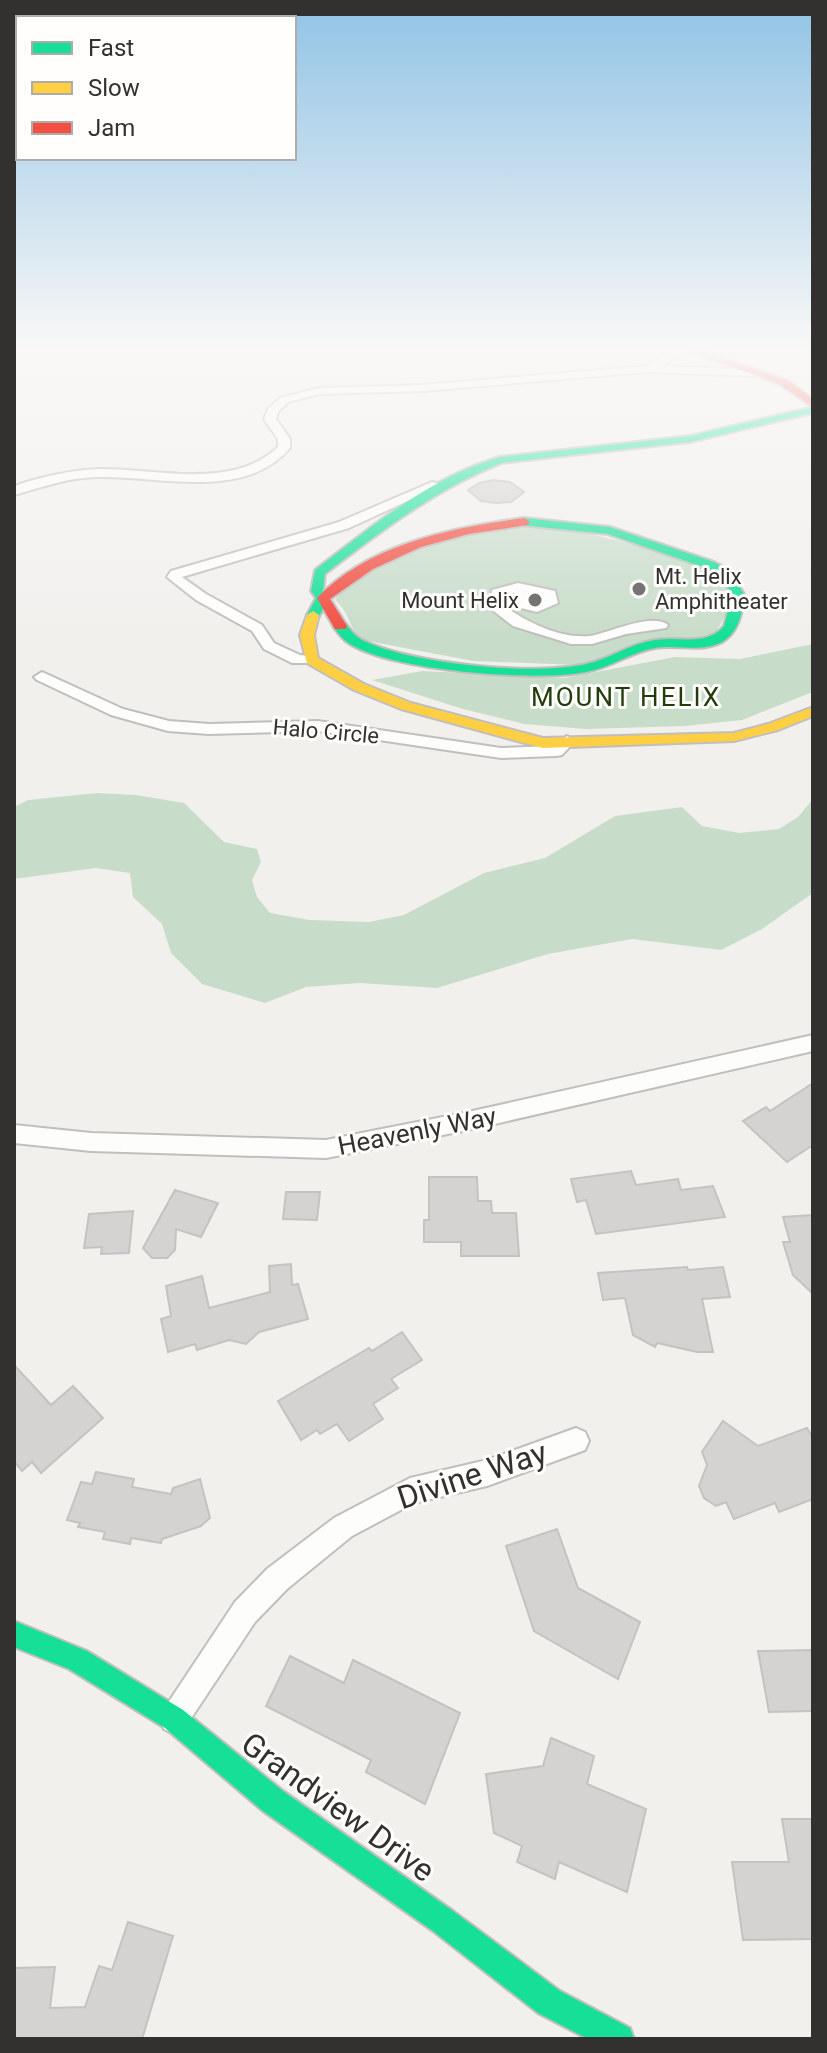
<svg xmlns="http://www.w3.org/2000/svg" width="827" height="2053" font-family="Roboto,sans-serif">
<rect width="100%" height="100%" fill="#f2f0ed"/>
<g fill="#c8ddc9">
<path d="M549,526C599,535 646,546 694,565C703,569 716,572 723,578C738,591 724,623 713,635L577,665L473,661L362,640C347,626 351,614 335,600L348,581L430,543L491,527Z"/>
<path d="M813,644V692L742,720L685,726L586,729L524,724L463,709L372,680L422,671L564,678L675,657L740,659Z"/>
<path d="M97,793L136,795L184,803L224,842L257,849L261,862L252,880L257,897L270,913L310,920L369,922L404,915L484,873L545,858L615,816L682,807L702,826L739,833L779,829L798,817L813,799V893L762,929L721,950L632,939L548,954L437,988L360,983L306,987L265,1003L202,984L171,953L162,924L133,897L130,873L96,868L14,879V807L28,800Z"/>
</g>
<g fill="#d4d3d1" stroke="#c4c3c1" stroke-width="2">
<path d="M494,480L510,482L524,492L511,502L496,503L481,501L468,490L479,483Z"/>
<path d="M813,1083V1145L787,1162L743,1121L766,1107L770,1111Z"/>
<path d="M631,1171L636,1185L678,1179L681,1190L713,1186L725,1217L596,1234L586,1200L577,1202L571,1179Z"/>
<path d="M429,1177H477L478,1201H491L492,1213H516L519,1256H461V1242H424V1220H429Z"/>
<path d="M175,1190L218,1203L201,1237L176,1229L175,1250L167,1258H152L143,1248Z"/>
<path d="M286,1192H320L317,1220L283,1219Z"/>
<path d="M133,1211L129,1253L101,1254L102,1247L84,1248L89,1214Z"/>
<path d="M813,1215V1294L793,1275L783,1242H790L783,1217Z"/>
<path d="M291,1264L292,1285L298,1284L308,1319L259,1332L246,1344L229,1340L197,1350L195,1344L168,1352L161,1319L171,1316L166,1286L202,1276L209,1308L270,1292L269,1266Z"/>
<path d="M687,1267L688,1270L723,1267L730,1297L702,1299L713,1352H697L657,1343L655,1347L633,1335L625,1298L603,1300L598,1273Z"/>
<path d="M402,1332L422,1360L391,1379L398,1388L373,1404L383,1419L349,1441L337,1424L320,1434L317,1430L301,1440L278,1401L369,1348L372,1351Z"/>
<path d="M14,1365L51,1405L73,1386L103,1418L41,1473L32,1462L22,1471L14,1461Z"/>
<path d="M723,1421L758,1446L807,1428L813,1438V1499L779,1512L775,1503L734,1519L726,1502L716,1506L704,1498L699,1486L707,1465L702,1452Z"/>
<path d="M96,1472L134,1479L132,1487L171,1494L173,1488L200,1479L210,1518L201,1526L162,1539L161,1543L131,1538L130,1544L103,1539L105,1532L78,1527L80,1523L67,1520L81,1482L92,1484Z"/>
<path d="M557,1529L578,1588L640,1622L618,1679L534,1631L506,1546Z"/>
<path d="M813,1650V1711L769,1712L758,1651Z"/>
<path d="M290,1656L344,1683L353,1660L460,1713L425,1804L366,1772L371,1760L266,1706Z"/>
<path d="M551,1738L594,1756L587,1784L646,1809L627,1892L559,1862L555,1879L517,1862L522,1846L494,1833L486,1774L543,1766Z"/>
<path d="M782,1819H813V1939L743,1940L732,1862H789Z"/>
<path d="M128,1922L173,1936L142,2039H14V1968L55,1967L50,2008L85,2007L99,1966L112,1970Z"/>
</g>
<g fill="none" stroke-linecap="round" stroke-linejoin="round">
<g stroke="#c0bfbd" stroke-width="4">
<g id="street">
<path d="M675,349H688L661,366L755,370L761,373L755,376L648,372L423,391L319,394L288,402L278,412L276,419L290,439V448C245,501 159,476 99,477C69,477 43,487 14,495V487L20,484C45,476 72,470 99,469C156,468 232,491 278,447V439L264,419L268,409L280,398L319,388L423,385L647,366Z"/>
<path d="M432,482L442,485L349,528L182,577L206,594L262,625L274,643L300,655L317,657V663H292L264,649L252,631L196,600L167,577L171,571L339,522Z"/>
<path d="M518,583L555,591L558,603L537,612L517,607L514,593L504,595L503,605C526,622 560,639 590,636C609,633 652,612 668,625L666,628L626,634L592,644H571L513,626L491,609L492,590ZM531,595L543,597L544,601H528L527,597Z"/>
<path d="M42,672L123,709L169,721L209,724L318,721L501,748L552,746L567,736L575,741L562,755L556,756L501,758L318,731L209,734L168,731L111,715L37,680L34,677Z"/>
<path d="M813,1035V1051L468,1130L326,1158L91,1151L14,1143V1125L91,1133L326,1140L468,1112Z"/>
<path d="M576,1428L585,1432L589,1441L585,1450L487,1486L414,1503L352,1536L287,1589L255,1622L184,1729L174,1734L164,1729L159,1719L164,1709L235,1602L267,1569L334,1518L410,1478L487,1460Z"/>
</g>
</g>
<g stroke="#c0bfbd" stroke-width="4">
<g id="fast">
<path d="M813,407V413L690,442L502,463C436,489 381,531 325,574L323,591L329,598L318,618L307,615L316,598L311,591L315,570C371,527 430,477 500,457L690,436Z"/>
<path d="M524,518L610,527L714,562L729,570L744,594C743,612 739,632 722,642C701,653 677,644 655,648C631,652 610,668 586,672C536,682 393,671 350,644C343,640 338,633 333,626L345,623C350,630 355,636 362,640C410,664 534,676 586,664C610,659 631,643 655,640C680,636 706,647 724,626L732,594L720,575L706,568L608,534L520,525L518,522Z"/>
<path d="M14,1621L87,1651L183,1710L283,1791L453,1911L560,1991L630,2028L634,2039H588L538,2013L433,1931L263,1811L165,1728L69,1669L14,1647Z"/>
</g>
</g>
<g stroke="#c0bfbd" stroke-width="4">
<path id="slow" d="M313,611L319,615L314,635L318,658L364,684L411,703L543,738L734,733L768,724L813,707V716L778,730L734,741L543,748L401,709L354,690L307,663L300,635L307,615Z"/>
</g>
<g stroke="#c0bfbd" stroke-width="4">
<g id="jam">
<path d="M683,349H697L787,380L813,399V407L779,384Z"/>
<path d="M524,518L530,522L528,525L469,534L421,547L373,569L330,599L347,626L345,629H335L317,598C368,544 454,527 524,518Z"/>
</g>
</g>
<use href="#street" fill="#fdfdfc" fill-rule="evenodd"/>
<use href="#fast" fill="#16e098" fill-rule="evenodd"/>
<use href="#slow" fill="#ffcf43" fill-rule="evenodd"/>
<use href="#jam" fill="#f24e42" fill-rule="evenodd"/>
</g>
<linearGradient id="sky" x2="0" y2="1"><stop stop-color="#91c3e5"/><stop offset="0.55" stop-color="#f9f8f7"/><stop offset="1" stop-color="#f9f8f7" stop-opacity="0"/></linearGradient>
<rect width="827" height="636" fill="url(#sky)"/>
<g fill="#757472" stroke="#fffefc" stroke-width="3">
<circle cx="639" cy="589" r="8"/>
<circle cx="535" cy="600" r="8"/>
</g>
<g text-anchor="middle" stroke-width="6" stroke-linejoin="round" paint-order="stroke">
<g font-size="22" fill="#32312f" stroke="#fffefc" text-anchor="start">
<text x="655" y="584">Mt. Helix<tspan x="655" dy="25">Amphitheater</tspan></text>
<text x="519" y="608" text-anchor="end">Mount Helix</text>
</g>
<g font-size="22" fill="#32312f" stroke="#fffefc">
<text transform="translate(326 731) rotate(5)" y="8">Halo Circle</text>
</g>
<g font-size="26" letter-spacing="2" fill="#233c0b" stroke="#fffefc">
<text x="626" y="706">MOUNT HELIX</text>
</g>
<g font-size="26" fill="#32312f" stroke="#fffefc">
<text transform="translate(417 1131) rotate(-11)" y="9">Heavenly Way</text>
</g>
<g font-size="32" fill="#32312f" stroke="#fffefc">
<text transform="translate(472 1475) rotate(-18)" y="11">Divine Way</text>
<text transform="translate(338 1807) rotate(36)" y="11">Grandview Drive</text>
</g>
</g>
<rect width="827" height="2053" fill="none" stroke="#32312f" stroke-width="32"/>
<rect x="16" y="16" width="280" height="144" fill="#fffefc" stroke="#adacaa" stroke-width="2"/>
<rect x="32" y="42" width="40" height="12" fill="#16e098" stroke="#adacaa" stroke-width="2"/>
<text x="88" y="56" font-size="24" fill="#32312f">Fast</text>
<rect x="32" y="82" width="40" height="12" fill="#ffcf43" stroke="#adacaa" stroke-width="2"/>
<text x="88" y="96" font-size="24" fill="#32312f">Slow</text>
<rect x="32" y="122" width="40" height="12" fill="#f24e42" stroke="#adacaa" stroke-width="2"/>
<text x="88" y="136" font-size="24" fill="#32312f">Jam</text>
</svg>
